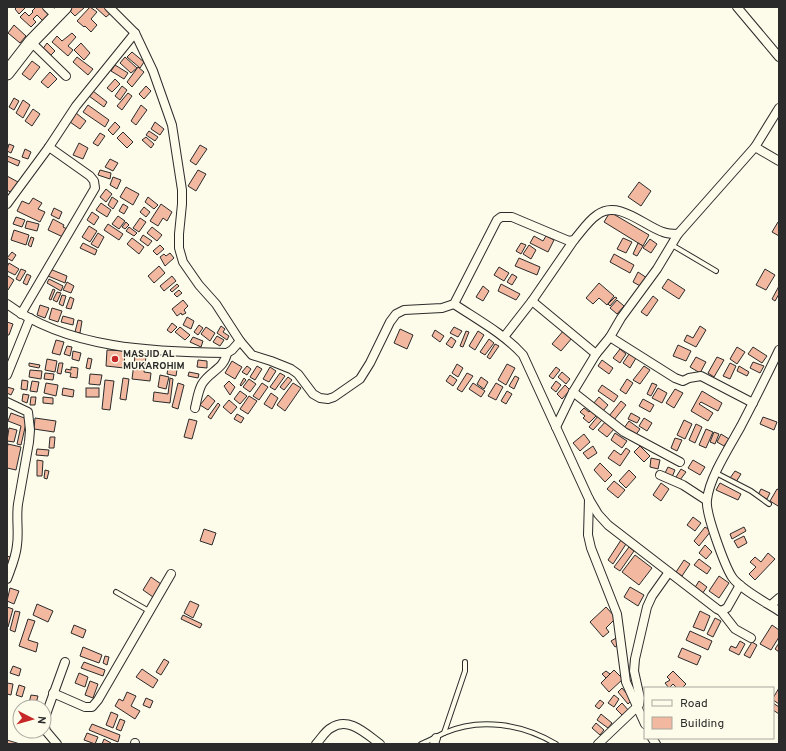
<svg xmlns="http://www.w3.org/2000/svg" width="786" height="751" font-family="Overpass,sans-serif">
<rect width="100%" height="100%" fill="#fdfbea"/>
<g fill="#f2b8a0" stroke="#2b2b2b">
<path d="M17,7H26L19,14L15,9Z"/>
<path d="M36,7H43L50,14L43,21L37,15L33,19L36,22L31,27L20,17L25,12L29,16L33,12L32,11Z"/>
<path d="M73,7H85L75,16L69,10Z"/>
<path d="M90,7L97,12L91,19L97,25L91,32L85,26L84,27L77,21Z"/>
<path d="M95,7H107L112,12L106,17Z"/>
<path d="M14,25L26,36L20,43L8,33Z"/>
<path d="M72,33L76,37L68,46L73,50L68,56L52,42L57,36L62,41Z"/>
<path d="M47,43L55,51L49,57L42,50Z"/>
<path d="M81,43L90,53L84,60L74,50Z"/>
<path d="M132,52L144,62L140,68L127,57Z"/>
<path d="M77,57L93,69L88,75L73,62Z"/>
<path d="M125,57L137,68L131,73L120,63Z"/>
<path d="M32,61L40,67L30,80L22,74Z"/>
<path d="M115,65L128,73L124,79L111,71Z"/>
<path d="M138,67L144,72L132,87L127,82Z"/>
<path d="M50,72L57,79L48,88L41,82Z"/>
<path d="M115,79L120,84L112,92L107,88Z"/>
<path d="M122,86L127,90L120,100L115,96Z"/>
<path d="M146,86L151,91L144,99L139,94Z"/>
<path d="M93,91L107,102L104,107L89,96Z"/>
<path d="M128,93L132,96L122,110L117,106Z"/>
<path d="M14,98L19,101L14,110L9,107Z"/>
<path d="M23,100L30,105L23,118L16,113Z"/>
<path d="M88,105L109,120L105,127L83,112Z"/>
<path d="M141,105L147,110L136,125L131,121Z"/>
<path d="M33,109L40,114L32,126L25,121Z"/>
<path d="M76,113L86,121L80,129L70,122Z"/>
<path d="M115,122L120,127L113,135L108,130Z"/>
<path d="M155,122L164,129L160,135L151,129Z"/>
<path d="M149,131L158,137L155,141L146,135Z"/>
<path d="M123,132L133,142L127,148L117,138Z"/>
<path d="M100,133L105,136L98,146L93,143Z"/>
<path d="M146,137L154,144L151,148L142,140Z"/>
<path d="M79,143L88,148L83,159L73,155Z"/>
<path d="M9,144L14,146L11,153L7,151Z"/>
<path d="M200,145L207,149L196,165L190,161Z"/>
<path d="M25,149L31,152L28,159L22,157Z"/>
<path d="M7,156L20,161L18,166L7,161Z"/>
<path d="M110,159L118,163L113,171L105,167Z"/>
<path d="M100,170L111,173L110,179L98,175Z"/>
<path d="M198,170L206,174L196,191L188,186Z"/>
<path d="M7,176L18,182L12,193L7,190Z"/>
<path d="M113,177L121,180L117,189L110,185Z"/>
<path d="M639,182L651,191L641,206L628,197Z"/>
<path d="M126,187L139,194L133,205L120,197Z"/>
<path d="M106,189L112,194L106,202L100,197Z"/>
<path d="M112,197L118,201L113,209L108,205Z"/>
<path d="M148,197L158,205L154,209L145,202Z"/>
<path d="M33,198L42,203L38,209L45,212L40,222L17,211L22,201L29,204Z"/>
<path d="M101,203L111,210L107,217L96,210Z"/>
<path d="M123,204L128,207L124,214L119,211Z"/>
<path d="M161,204L172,212L167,221L163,218L158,226L150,221Z"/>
<path d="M144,207L150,212L146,217L140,212Z"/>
<path d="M54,208L62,212L59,219L51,215Z"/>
<path d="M92,212L99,217L94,225L87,220Z"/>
<path d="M610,212L649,235L643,246L604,222Z"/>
<path d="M118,216L125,221L119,229L112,224Z"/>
<path d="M16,217L25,220L22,227L13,224Z"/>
<path d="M140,218L146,222L139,232L133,228Z"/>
<path d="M53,219L64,225L63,227L67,229L63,237L48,230Z"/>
<path d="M27,221L39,224L37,231L25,228Z"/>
<path d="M126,222L129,225L125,229L122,227Z"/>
<path d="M778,222H779V236L772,232Z"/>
<path d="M108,224L123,234L119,240L104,230Z"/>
<path d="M89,226L97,231L90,242L82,237Z"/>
<path d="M129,227L137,233L134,236L126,231Z"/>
<path d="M152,227L162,235L157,241L147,233Z"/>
<path d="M14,230L29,235L26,245L11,240Z"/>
<path d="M98,233L104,237L98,248L91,244Z"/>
<path d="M143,235L152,241L148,246L140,240Z"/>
<path d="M534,236L543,241L546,236L554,240L548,252L530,243Z"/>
<path d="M31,237L34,238L31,247L28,245Z"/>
<path d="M132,238L144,247L139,254L127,244Z"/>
<path d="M623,238L632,242L626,253L617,249Z"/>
<path d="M650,239L657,244L651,253L643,248Z"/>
<path d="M83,243L97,250L95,255L80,248Z"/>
<path d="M521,243L526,245L521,254L516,251Z"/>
<path d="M638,243L643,246L637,256L633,254Z"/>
<path d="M160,245L164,249L157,255L153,251Z"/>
<path d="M529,245L536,250L531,259L523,254Z"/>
<path d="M12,252L16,255L12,261L7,258Z"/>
<path d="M170,253L174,258L165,266L160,257L164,254L166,256Z"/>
<path d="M614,254L634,265L630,273L610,262Z"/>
<path d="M519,258L540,267L537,275L515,266Z"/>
<path d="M9,263L19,269L15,275L7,271V267Z"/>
<path d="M159,266L165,273L154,283L148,276Z"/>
<path d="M499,267L509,273L504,281L494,275Z"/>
<path d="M21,269L26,271L20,281L16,279Z"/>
<path d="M50,269L67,276L65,283L48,276Z"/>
<path d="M765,269L775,275L766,290L756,285Z"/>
<path d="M638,272L647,278L642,287L633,282Z"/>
<path d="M27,274L31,276L27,285L23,283Z"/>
<path d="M512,274L517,277L512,285L507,282Z"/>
<path d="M8,276L14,280L8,290L7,289V278Z"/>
<path d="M172,276L176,281L164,291L160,286Z"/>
<path d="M49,279L63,286L61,291L47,283Z"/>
<path d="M668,279L685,290L679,299L662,288Z"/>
<path d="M67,282L74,286L71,293L63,290Z"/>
<path d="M599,283L614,296L607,305L599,298L593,304L586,298Z"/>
<path d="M177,284L179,286L172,292L170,290Z"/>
<path d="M501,284L520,294L516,300L498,291Z"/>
<path d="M483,286L489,291L483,301L476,297Z"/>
<path d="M779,286V294L775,301L772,299Z"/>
<path d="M53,289L55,290L51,300L49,299Z"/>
<path d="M179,290L182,293L177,297L174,294Z"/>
<path d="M57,292L61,293L57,302L53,300Z"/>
<path d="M62,295L66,296L63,306L59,304Z"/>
<path d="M653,296L658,300L647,316L641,312Z"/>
<path d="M70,297L74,299L71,309L66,308Z"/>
<path d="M615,297L617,298L610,306L608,304Z"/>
<path d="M183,300L188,306L184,310L186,313L182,315L181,313L177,316L172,309Z"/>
<path d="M617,300L624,306L617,314L610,308Z"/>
<path d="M40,305L49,308L45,318L37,315Z"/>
<path d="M52,308L62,311L58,322L49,319Z"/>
<path d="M63,316L74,319L73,325L61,322Z"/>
<path d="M187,317L194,321L191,329L183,325Z"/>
<path d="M78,320L82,321L80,333L75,332Z"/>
<path d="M7,322L13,324L9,335H7Z"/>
<path d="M172,323L177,327L171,333L167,330Z"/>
<path d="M199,325L203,328L198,335L194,332Z"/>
<path d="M221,326L225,329L223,332L229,336L227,340L217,333Z"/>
<path d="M700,326L706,330L696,347L684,341L687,335L693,338Z"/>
<path d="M180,327L190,335L185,340L175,332Z"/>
<path d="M206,327L215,333L210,341L201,334Z"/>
<path d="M454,327L462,331L458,337L450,333Z"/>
<path d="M400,329L413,335L407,349L394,343Z"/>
<path d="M435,330L444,336L440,342L432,336Z"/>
<path d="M564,330L572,338L561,351L552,344Z"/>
<path d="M466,331L469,332L463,347L460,346Z"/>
<path d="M478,331L484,335L475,350L469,346Z"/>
<path d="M217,336L224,340L220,346L213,342Z"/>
<path d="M193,337L203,341L201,347L190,342Z"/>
<path d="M451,337L456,341L452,348L446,344Z"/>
<path d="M489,339L494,343L485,355L480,352Z"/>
<path d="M56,340L64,342L60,355L52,353Z"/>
<path d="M495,344L499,346L490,359L487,357Z"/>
<path d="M678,345L691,351L686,361L673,356Z"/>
<path d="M67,346L72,347L70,356L64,354Z"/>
<path d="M737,347L745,352L737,364L730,359Z"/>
<path d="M753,347L767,356L762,363L748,354Z"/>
<path d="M620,349L626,354L620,363L613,358Z"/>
<path d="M107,350L125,351L124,368L106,366Z"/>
<path d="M73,351L81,353L79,361L72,359Z"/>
<path d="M629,354L636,358L630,368L623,363Z"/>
<path d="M135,356L146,357L144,372L151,373L150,381L132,379Z"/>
<path d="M696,357L706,362L700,373L690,367Z"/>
<path d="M717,357L724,360L714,377L708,373Z"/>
<path d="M88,358L92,359L90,369L86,368Z"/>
<path d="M47,359L57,361L55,372L45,370Z"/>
<path d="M198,360L207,361V368L197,367Z"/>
<path d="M602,360L613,368L609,374L598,366Z"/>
<path d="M232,361L242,367L235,379L225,373Z"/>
<path d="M169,362L178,363L176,376L167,374Z"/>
<path d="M753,362L764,366L760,373L750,368Z"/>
<path d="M29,363L40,365L39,368L29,366Z"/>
<path d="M59,363H63L61,374L57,373Z"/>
<path d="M730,363L736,366L730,379L723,376Z"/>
<path d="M457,364L463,368L458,377L452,373Z"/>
<path d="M507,364L515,368L506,385L498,380Z"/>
<path d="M247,366L251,369L247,375L242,372Z"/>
<path d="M257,366L262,369L255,380L250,377Z"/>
<path d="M644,366L650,370L640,384L633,380Z"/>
<path d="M739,366L749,372L747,376L737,371Z"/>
<path d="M71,367L78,368L77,378L70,377L71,373L65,372L66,369L71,370Z"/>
<path d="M270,367L276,371L269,382L263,379Z"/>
<path d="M556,367L560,370L553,379L549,376Z"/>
<path d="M30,370L42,371L41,379L29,377Z"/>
<path d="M189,372L199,374L198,378L188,376Z"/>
<path d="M562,372L570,379L566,384L558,377Z"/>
<path d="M45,373L54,374L53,380L44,379Z"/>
<path d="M280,373L285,376L275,390L270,387Z"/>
<path d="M467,373L473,376L462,392L457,389Z"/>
<path d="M90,374L102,375L100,385L89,384Z"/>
<path d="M160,375L169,377L166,389L158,387Z"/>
<path d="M450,375L457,380L453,386L446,381Z"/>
<path d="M515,376L519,378L514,389L509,386Z"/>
<path d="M288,377L292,380L284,390L280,387Z"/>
<path d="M481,377L488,382L484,389L477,384Z"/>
<path d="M123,378L129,379L126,400L120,399Z"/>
<path d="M170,378L173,379L170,403L153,401L154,392L168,394Z"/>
<path d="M244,378L246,380L241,386L240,385Z"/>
<path d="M249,379L256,384L250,392L243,387Z"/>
<path d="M627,379L633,383L626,394L620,390Z"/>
<path d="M22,380L28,381L27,390L21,389Z"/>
<path d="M105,380L114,381L110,410L102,409Z"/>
<path d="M32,381L39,382L37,392L30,391Z"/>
<path d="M229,381L235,387L230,395L224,386Z"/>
<path d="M556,381L561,385L556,392L551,388Z"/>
<path d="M46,383L58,385L56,396L44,393Z"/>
<path d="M178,383L184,385L178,409L172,407Z"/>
<path d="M262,383L268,387L259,400L253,396Z"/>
<path d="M293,383L301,388L285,411L277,405Z"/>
<path d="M473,383L485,391L481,397L469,389Z"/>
<path d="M496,383L503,387L496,400L488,396Z"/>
<path d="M652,383L657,385L651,396L647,394Z"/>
<path d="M565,385L570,390L562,399L557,394Z"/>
<path d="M602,385L618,396L614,402L598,391Z"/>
<path d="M7,387L14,389L11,395L7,393Z"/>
<path d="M63,388L74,390L73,397L62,395Z"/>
<rect x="86" y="388" width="13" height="9"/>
<path d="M658,388L667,393L662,403L652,398Z"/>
<path d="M675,389L683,393L674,408L666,403Z"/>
<path d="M240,391L247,396L240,404L234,399Z"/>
<path d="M507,391L512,394L506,404L501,401Z"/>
<path d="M702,391L722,403L718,411L701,402L699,404L713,413L708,421L691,411Z"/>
<path d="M271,393L278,398L272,409L264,404Z"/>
<path d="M23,394L29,395L27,403L22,401Z"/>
<path d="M208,395L215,401L208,410L200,405Z"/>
<path d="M249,396L257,401L248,414L240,409Z"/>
<path d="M31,397H36L35,405H30Z"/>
<path d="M43,397L53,398V404L43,403Z"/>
<path d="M599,397L608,405L603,411L593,404Z"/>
<path d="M643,399L654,405L650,412L639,406Z"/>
<path d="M229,400L237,407L231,414L223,407Z"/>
<path d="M621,401L626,405L614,420L609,416Z"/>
<path d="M218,403L220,405L211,419L208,417Z"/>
<path d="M584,408L589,412L591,409L597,415L589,423L583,418L585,416L580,412Z"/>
<path d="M11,413L27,419L21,445L17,444L21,426L8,421Z"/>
<path d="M631,413L640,418L637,423L628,419Z"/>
<path d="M237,414L244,418L241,423L234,419Z"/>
<path d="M598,416L602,420L593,430L589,427Z"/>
<path d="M763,417L777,422L774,430L760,424Z"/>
<path d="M35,418L56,421L54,432L34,429Z"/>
<path d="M644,418L652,423L647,431L639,426Z"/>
<path d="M189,419L197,421L192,439L184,437Z"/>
<path d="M684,420L692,424L685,439L677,435Z"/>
<path d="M606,421L614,429L607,437L598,430Z"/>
<path d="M629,421L640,429L635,436L624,428Z"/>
<path d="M696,424L702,427L695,443L689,440Z"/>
<path d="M9,428L17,430L14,442L7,441Z"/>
<path d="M706,429L713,432L706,448L699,445Z"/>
<path d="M714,432L719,434L715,444L710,442Z"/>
<path d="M615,433L627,441L622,448L611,440Z"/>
<path d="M584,434L590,442L580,451L573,443Z"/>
<path d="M721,434L729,439L724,446L717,442Z"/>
<path d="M50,437H55L54,448H49Z"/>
<path d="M675,438L682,440L677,451L671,448Z"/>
<path d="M8,444L21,447L16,470L7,468V450Z"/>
<path d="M593,446L597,453L588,459L583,453Z"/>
<path d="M640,446L650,456L644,462L634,452Z"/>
<path d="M626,448L630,451L620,466L608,458L614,450L621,455Z"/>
<path d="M37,449L49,450L48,456L36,455Z"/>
<path d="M651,458L660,460L658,469L650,467Z"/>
<path d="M37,460L43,461L42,476H37Z"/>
<path d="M693,460L705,467L700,475L688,468Z"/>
<path d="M600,463L612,475L605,482L594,470Z"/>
<path d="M668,467L675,470L672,477L665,473Z"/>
<path d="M681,469L686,472L680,480L676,477Z"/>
<path d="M45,470L49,471L47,479L44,478Z"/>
<path d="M629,470L636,477L626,488L619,481Z"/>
<path d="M735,471L741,474L736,482L730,478Z"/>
<path d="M614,481L625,490L618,498L607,489Z"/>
<path d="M661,483L669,489L661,501L653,495Z"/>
<path d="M720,483L741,494L738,500L716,490Z"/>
<path d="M761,489L770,493L767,499L758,495Z"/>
<path d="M777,489L779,490V503L778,506L770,501Z"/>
<path d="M693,517L701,523L695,531L687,525Z"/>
<path d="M705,527L711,531L699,546L694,541Z"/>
<path d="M744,527L746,531L732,539L730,534Z"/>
<path d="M204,529L216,533L212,545L200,541Z"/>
<path d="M744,536L747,543L738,548L734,541Z"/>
<path d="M621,540L626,544L613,564L608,560Z"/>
<path d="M705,545L712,552L706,559L699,553Z"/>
<path d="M629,547L634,551L620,571L614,567Z"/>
<path d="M768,553L775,559L755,580L749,574L756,567L750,562L755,557L761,562Z"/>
<path d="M635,555L652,568L639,585L622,572Z"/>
<path d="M7,556L10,557L7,568Z"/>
<path d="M699,559L711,568L707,574L694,565Z"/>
<path d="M684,560L690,564L682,576L676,572Z"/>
<path d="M719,576L729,583L719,598L709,591Z"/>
<path d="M151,577L161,584L153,597L143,590Z"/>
<path d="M699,581L707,587L702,594L694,589Z"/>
<path d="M630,587L644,595L638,606L624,597Z"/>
<path d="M10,588L19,591L14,604L7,601Z"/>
<path d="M190,601L199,605L193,618L184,613Z"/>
<path d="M37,604L53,611L48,622L33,615Z"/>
<path d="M7,607L13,609L8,627H7Z"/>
<path d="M606,607L616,618L606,628L609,632L603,637L590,622Z"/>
<path d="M15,611L20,612L15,632L10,630Z"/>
<path d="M700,611L710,616L704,631L693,627Z"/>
<path d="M183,615L202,624L200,628L181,619Z"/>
<path d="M715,618L721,621L713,637L707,634Z"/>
<path d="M28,619L35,621L28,640L38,643L36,652L19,646Z"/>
<path d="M74,625L86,630L83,638L71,633Z"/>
<path d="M772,625L779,630V637L771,650L760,644Z"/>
<path d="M690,631L712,641L708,650L686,640Z"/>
<path d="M616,638L620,644L615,647L611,641Z"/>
<path d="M740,641L745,644L739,655L729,650L731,646L736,648Z"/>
<path d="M752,642L757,645L750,658L744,655Z"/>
<path d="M779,643V652L775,649Z"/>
<path d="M83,647L102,655L99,663L80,656Z"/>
<path d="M682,648L701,656L697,665L678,657Z"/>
<path d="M105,656L109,657L107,665L103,663Z"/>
<path d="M164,659L169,662L161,675L156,672Z"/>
<path d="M84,662L105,670L103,676L81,668Z"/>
<path d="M13,666L21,669L19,676L10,673Z"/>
<path d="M142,669L158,680L153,688L136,677Z"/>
<path d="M614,670L623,679L609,692L601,683Z"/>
<path d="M606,671L610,674L606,678L602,674Z"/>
<path d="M673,671L686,684L682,688H677L673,684L669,688L665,683L670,680L667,677Z"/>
<path d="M79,673L88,677L85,687L75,683Z"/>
<path d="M90,681L98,684L93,698L85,695Z"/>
<path d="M7,683L13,684L11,695L7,694Z"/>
<path d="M19,685L25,687L22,697L16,695Z"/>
<path d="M622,688L632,700L628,704L618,692Z"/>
<path d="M779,688V704L773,700V698Z"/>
<path d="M127,692L136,696L131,706L140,711L135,719L115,706L119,699L123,701Z"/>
<path d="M31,695L38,696L35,707H28Z"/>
<path d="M614,695L619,699L614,707L608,703Z"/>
<path d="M146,698L153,701L150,708L143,705Z"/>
<path d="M600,700L604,703L599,709L595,706Z"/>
<path d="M622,703L630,712L625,718L616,709Z"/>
<path d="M773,703L779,707V714L773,710Z"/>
<path d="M111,712L118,715L113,728L106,725Z"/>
<path d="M601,714L612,723L608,728L597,720Z"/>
<path d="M120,719L125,721L121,731L116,729Z"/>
<path d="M596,723L604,730L600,735L592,728Z"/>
<path d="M92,724L120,735L118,742L89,730Z"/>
<path d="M87,733L98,737L95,744L84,740Z"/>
<path d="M104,739L111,743L110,744H102Z"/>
<path d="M7,740L20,744H7Z"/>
</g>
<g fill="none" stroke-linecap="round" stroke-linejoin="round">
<g stroke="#2b2b2b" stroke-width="6">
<g id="service">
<path d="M672,245L716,271"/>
<path d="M716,473L751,491L769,504"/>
<path d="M116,592L149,611"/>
<path d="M444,733L465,671V662"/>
<path d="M421,744C429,741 436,737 444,733C480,717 522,724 556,744"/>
</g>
</g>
<g stroke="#2b2b2b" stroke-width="10">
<g id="minor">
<path d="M47,7L56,16"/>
<path d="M109,7L135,33L153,71L172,125L182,190V204L179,234V248L183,262L199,285L216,304L240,341L252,355L271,361L291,369L298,374L313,394L320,398L328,399L334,397L360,379L370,363L390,322L396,314L404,310L442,308L454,304L497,220L501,217H512L569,241L574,240C581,232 588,221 597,215C618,199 644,226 663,232C668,234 673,234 678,234L755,147L779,108"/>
<path d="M737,7L779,57"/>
<path d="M31,42L66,76"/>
<path d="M755,147L779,161"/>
<path d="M7,204L49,147L76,106L135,33"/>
<path d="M532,301L596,354"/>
<path d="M7,304C68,349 154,352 227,353L232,350L240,341"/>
<path d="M454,304C478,320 504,334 523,355L589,499L598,514L608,525L717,609L721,611L735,629L751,638"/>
<path d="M21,314L95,188L94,181L90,176L49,147"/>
<path d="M504,337L532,301L574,240"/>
<path d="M610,337L675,378L683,381L689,378L701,376L753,403"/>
<path d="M779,350C767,375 754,401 741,426C730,446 709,478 707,500C705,513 725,566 732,577C740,589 767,603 779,611"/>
<path d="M7,375L30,318"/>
<path d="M573,392L624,432L680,462"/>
<path d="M7,402L28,412L30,430L29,442L18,504C16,518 19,532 17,545C16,557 11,568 7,579"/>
<path d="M195,408C197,400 198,391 202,384C210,371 224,369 227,353"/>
<path d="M556,427L573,392L596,354L610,337L621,318L657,269L678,234"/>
<path d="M660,475L683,485L706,500"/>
<path d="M589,499L588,535L591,548L617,614L626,682L645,724"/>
<path d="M771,605L779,598"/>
<path d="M721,611L727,608L740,585"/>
<path d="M53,693L85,707H92L98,700L171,574"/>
<path d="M44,720L65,662"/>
<path d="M44,723L46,731L57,744"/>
<path d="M652,738L656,744"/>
<path d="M135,744V743"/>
<path d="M316,744C321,739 325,731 331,728C349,716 366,734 380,744"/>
<path d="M434,744L436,738"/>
<path d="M598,744L639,705L640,698L634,671L635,659L647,607L652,596L669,572"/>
</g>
</g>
<g stroke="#2b2b2b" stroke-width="15">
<path id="primary" d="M7,73L31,42L65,7"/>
</g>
<use href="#service" stroke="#fdfbea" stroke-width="4"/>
<use href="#minor" stroke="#fdfbea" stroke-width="8"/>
<use href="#primary" stroke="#fdfbea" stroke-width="13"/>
</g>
<circle fill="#c62828" stroke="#fdfbea" stroke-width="1.5" cx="115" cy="359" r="4"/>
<g text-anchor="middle" stroke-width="3" stroke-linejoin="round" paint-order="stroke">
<g font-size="10" font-weight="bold" fill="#2b2b2b" stroke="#fdfbea" text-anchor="start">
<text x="123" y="357">MASJID AL<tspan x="123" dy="12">MUKAROHIM</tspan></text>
</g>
</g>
<rect width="786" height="751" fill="none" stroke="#2b2b2b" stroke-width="16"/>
<rect x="644" y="687" width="130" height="52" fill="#fdfbea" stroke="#a9a89e"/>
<rect x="652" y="700" width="20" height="6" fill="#fdfbea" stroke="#a9a89e"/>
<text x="680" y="707" font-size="12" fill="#2b2b2b">Road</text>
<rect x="652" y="717" width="20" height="12" fill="#f2b8a0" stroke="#a9a89e"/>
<text x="680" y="727" font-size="12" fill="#2b2b2b">Building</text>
<g transform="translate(32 719) rotate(96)"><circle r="19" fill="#fdfbea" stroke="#a9a89e"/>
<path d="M0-3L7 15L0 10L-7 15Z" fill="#c62828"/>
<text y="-6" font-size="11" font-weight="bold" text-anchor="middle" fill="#2b2b2b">N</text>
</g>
</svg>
